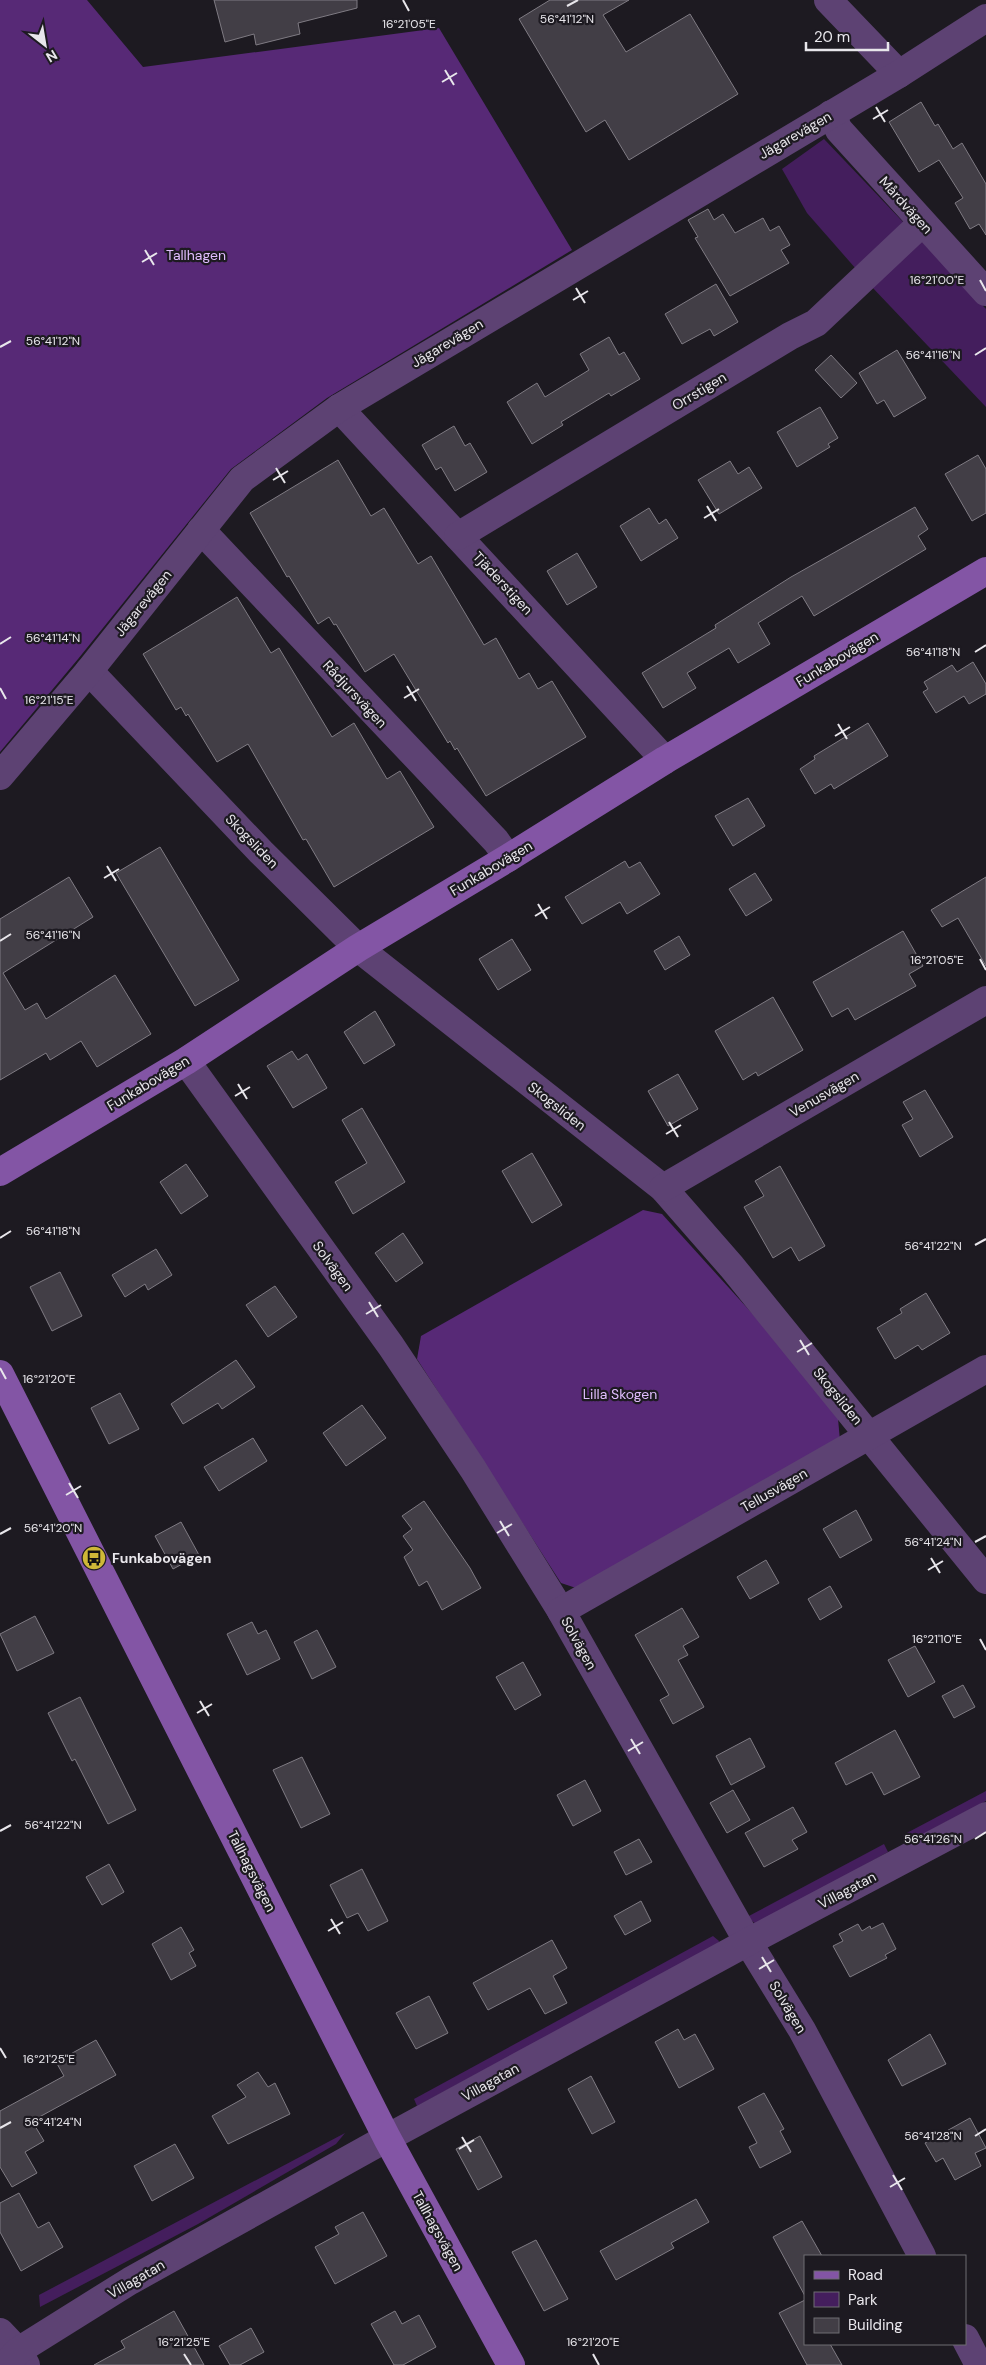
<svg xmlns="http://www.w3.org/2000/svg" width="986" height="2365" font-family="'DM Sans',sans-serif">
<rect width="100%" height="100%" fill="#1d1a21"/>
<g fill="#441e5d">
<path d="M824,139L986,309V407L871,286L807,213L782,169Z"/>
<path d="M986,1791V1801L908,1842L903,1835Z"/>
<path d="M884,1844L888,1852L757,1925L747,1917Z"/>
<path d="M713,1936L719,1941L718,1945L417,2106L414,2099Z"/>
<path d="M345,2133L336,2144L198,2224L40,2307L39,2295Z"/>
</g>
<g fill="#572976">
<path d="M0,0H87L143,67L439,28L572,250L327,398L231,469L78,659L0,752Z"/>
<path d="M643,1210L662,1214L837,1407L840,1441L579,1589L561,1583L417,1359L421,1336Z"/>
</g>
<g fill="#423e46" stroke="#7f7b83">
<path d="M214,0H357V8L298,23L300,34L256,45L254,34L225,42Z"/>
<path d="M550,0H629L603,15L626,52L690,14L738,94L629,160L605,120L586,132L519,19Z"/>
<path d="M921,102L935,126L938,124L953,149L962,143L986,184V235L979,224L970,229L955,203L963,198L939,160L919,172L889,122Z"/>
<path d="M708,209L714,220L723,214L735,233L763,218L770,231L779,226L790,245L781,250L789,263L730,296L695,238L698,237L688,220Z"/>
<path d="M716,284L738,322L714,336L710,329L682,344L665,314Z"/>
<path d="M609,337L619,355L624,352L640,379L611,396L609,393L561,422L563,425L532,444L507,402L537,383L545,397L589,370L580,354Z"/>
<path d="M897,350L926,398L894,417L884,400L877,404L859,373Z"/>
<path d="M831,355L857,383L841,398L815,370Z"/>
<path d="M820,407L838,438L828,444L830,447L797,467L777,432Z"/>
<path d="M454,426L465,446L470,443L487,472L455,491L441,467L436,470L422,445Z"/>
<path d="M978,455L986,469V513L972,521L945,474Z"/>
<path d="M338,460L371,516L384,508L418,564L431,556L484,645L496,638L519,679L529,673L538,689L552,681L586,737L486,796L457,748L455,750L450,741L448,743L394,654L365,672L336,624L334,625L329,617L318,624L289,576L287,577L250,513Z"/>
<path d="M730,461L738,474L749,467L762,488L719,514L698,480Z"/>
<path d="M915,507L928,529L918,536L926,549L814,616L802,596L758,623L770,644L738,663L729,648L687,673L696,688L663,708L642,673L716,628L715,625L791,577Z"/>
<path d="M649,508L659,524L666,519L678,538L641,561L620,526Z"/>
<path d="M577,553L597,587L567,605L547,571Z"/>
<path d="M237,597L271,653L279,648L332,737L354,723L387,779L400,771L434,827L334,887L306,839L303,840L248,744L217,762L188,714L186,716L181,707L176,710L143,654Z"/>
<path d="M973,662L986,684V694L969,704L964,696L936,713L923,692L928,689L924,682L952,665L957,672Z"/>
<path d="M868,723L888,756L834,789L831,784L815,794L800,769L815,759L814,756Z"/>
<path d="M748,798L765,826L733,846L715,816Z"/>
<path d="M160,847L239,980L195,1006L116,873Z"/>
<path d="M625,861L629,868L640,862L660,894L627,914L620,902L582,924L565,897Z"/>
<path d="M755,873L772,900L746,916L729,889Z"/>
<path d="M69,877L93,917L3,973L25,1010L37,1003L46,1019L115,975L151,1034L97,1067L81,1041L50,1060L46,1053L0,1080V919Z"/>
<path d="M986,877V966L958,918L942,927L931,910Z"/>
<path d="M903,931L923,966L909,974L916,986L855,1020L848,1008L832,1017L813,982Z"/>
<path d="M679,936L690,955L665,970L654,951Z"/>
<path d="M512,939L531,970L498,990L479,959Z"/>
<path d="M773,997L803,1050L758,1076L756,1072L743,1080L715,1031Z"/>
<path d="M375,1011L395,1045L364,1064L344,1032Z"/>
<path d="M292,1051L298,1060L307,1054L327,1088L293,1108L267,1066Z"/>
<path d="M678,1074L698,1109L668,1126L648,1091Z"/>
<path d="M925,1090L953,1137L920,1157L902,1125L913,1119L903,1102Z"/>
<path d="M362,1108L405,1182L353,1214L335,1182L367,1163L342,1120Z"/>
<path d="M532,1153L562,1205L532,1223L502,1171Z"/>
<path d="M186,1164L208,1196L181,1214L160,1182Z"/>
<path d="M780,1166L825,1246L799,1261L791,1247L773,1258L744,1207L764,1196L755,1181Z"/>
<path d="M403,1233L423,1263L396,1282L375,1253Z"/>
<path d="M156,1249L172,1275L148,1290L145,1284L125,1297L112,1275Z"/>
<path d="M60,1272L82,1316L52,1331L30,1287Z"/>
<path d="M275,1286L297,1317L268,1337L246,1305Z"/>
<path d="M926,1293L950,1333L922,1350L918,1345L895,1359L877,1328L902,1313L900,1309Z"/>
<path d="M236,1360L255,1387L222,1409L218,1403L183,1424L171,1404Z"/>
<path d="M120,1393L139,1429L109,1444L91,1408Z"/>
<path d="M362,1405L386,1438L346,1466L323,1433Z"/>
<path d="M253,1438L267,1461L219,1491L204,1467Z"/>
<path d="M424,1501L470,1568L481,1588L442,1610L427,1581L419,1586L404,1557L413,1550L403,1536L412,1529L402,1516Z"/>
<path d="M856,1510L872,1540L840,1558L823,1529Z"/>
<path d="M181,1522L199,1555L173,1569L155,1536Z"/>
<path d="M766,1560L779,1583L750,1599L737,1577Z"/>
<path d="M830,1586L842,1607L820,1620L808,1599Z"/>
<path d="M682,1608L699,1637L683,1646L688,1655L678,1660L704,1707L673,1724L660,1700L669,1695L635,1635Z"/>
<path d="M35,1616L54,1653L17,1671L0,1634Z"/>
<path d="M252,1622L258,1634L266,1630L280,1659L247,1675L227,1634Z"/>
<path d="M317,1630L336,1667L312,1679L294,1642Z"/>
<path d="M915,1646L935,1682L908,1697L888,1660Z"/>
<path d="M523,1662L541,1695L515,1710L496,1677Z"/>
<path d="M963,1685L975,1707L954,1718L942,1696Z"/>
<path d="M80,1697L136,1810L108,1824L75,1759L72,1761L48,1713Z"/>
<path d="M895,1730L920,1777L884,1795L872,1772L846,1785L835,1763Z"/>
<path d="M750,1738L765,1767L731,1785L716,1756Z"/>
<path d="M302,1757L330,1814L301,1828L273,1770Z"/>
<path d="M585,1780L601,1811L573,1826L557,1795Z"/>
<path d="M733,1790L750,1820L727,1833L710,1803Z"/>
<path d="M793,1807L807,1832L792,1840L798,1849L764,1867L745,1833Z"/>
<path d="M639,1839L652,1862L626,1875L614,1852Z"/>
<path d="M109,1864L124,1892L102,1905L86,1877Z"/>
<path d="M362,1869L388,1921L368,1931L358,1913L347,1918L330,1885Z"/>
<path d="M641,1901L651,1921L625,1935L614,1916Z"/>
<path d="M883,1923L896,1949L885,1955L887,1958L850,1977L833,1946L843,1941L839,1934L858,1924L862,1931L870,1926L871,1929Z"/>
<path d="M181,1927L194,1950L189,1953L196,1966L171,1980L152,1944Z"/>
<path d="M552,1940L567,1968L553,1976L567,2003L545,2014L530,1988L488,2010L473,1983Z"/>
<path d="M429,1996L448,2033L416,2049L396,2013Z"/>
<path d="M678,2029L684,2040L695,2034L714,2069L679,2088L655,2042Z"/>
<path d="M930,2034L946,2064L902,2086L888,2060Z"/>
<path d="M96,2040L116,2075L32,2121L44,2141L25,2152L37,2173L12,2187L0,2167V2111L64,2076L56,2062Z"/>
<path d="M258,2072L268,2087L275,2083L290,2114L228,2144L212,2116L246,2097L237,2085Z"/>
<path d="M591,2076L615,2122L592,2134L568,2089Z"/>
<path d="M764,2093L784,2129L780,2131L791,2152L760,2168L749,2147L757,2143L738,2107Z"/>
<path d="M970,2118L986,2148L975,2153L981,2166L955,2180L943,2158L936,2162L925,2143Z"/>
<path d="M480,2136L502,2177L478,2190L456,2149Z"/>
<path d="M175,2144L194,2178L152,2201L134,2166Z"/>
<path d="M19,2193L38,2228L49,2222L63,2247L21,2271L0,2232V2203Z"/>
<path d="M696,2199L709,2222L671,2243L674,2248L616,2280L600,2251Z"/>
<path d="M363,2212L387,2256L335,2284L315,2247L339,2234L335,2227Z"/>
<path d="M802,2221L822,2256H805V2296L773,2237Z"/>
<path d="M536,2240L568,2299L544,2311L512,2252Z"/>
<path d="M805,2300V2344H830L842,2365H807L779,2313Z"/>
<path d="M174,2311L204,2365H94L125,2348L121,2341Z"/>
<path d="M395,2311L402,2324L419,2315L436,2347L403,2365H394L371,2324Z"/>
<path d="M251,2328L264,2352L240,2365H230L219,2346Z"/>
</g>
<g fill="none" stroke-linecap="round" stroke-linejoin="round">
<g stroke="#5d4273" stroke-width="28">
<path d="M828,0L899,74"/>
<path d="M831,114L839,130L986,292"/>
<path d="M339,408L665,760"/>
<path d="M201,530L496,841L508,858"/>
<path d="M458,536L790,336L816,323L922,223"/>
<path d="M89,671L261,852L358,948L663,1188L732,1267L986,1580"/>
<path d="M0,776L89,671L242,479L339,408L899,74L986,18"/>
<path d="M186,1061L391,1346L473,1469L561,1611L748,1942L802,2030L922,2256"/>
<path d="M663,1188L986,1000"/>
<path d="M561,1611L986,1369"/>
<path d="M0,2332L18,2351L26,2365"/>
<path d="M965,2338L979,2365"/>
<path d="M6,2365L18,2351L130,2281L387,2138L748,1942L986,1816"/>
</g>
<g stroke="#8355a5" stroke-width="28">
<path d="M0,1172L186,1061L358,948L508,858L665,760L986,571"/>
<path d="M0,1374L387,2138L511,2365"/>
</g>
</g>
<path fill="none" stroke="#e8e6eb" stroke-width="2" d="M403,0L409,11M567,6L578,0M445,70L454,85M442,82L457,73M876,107L885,122M873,119L888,110M145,250L154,265M142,262L157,253M980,280L986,291M576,288L585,303M573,300L588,291M0,347L11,341M975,355L986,348M276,468L285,483M273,480L288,471M707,506L716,521M704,518L719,509M0,644L11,637M975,652L986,645M407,686L416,701M0,688L6,699M404,698L419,689M838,724L847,739M835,736L850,727M107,866L116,881M104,878L119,869M538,904L547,919M535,916L550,907M0,941L11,934M980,959L986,970M238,1084L247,1099M235,1096L250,1087M669,1122L678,1137M666,1134L681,1125M0,1238L11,1231M975,1245L986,1239M369,1302L378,1317M366,1314L381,1305M800,1340L809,1355M797,1352L812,1343M0,1368L6,1379M69,1483L78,1498M66,1495L81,1486M500,1521L509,1536M497,1533L512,1524M0,1534L11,1528M975,1542L986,1536M931,1558L940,1573M928,1570L943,1561M980,1639L986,1650M200,1701L209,1716M197,1713L212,1704M631,1739L640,1754M628,1751L643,1742M0,1831L11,1825M975,1839L986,1832M331,1919L340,1934M328,1931L343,1922M762,1957L771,1972M759,1969L774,1960M0,2048L6,2058M0,2128L11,2122M975,2136L986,2129M462,2137L471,2152M459,2149L474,2140M893,2175L902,2190M890,2187L905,2178M184,2354L191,2365M593,2354L599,2365"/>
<defs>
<g id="bus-disc" transform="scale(1.25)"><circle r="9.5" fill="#cfb837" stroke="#1d1a21"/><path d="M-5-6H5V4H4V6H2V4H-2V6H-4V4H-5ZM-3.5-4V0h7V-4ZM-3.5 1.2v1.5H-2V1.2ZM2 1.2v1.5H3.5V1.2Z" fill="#111"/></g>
</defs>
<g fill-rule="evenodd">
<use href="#bus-disc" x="94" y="1558"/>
</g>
<g text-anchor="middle" stroke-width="4.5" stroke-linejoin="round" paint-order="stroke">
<g font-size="14" fill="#e8e6eb" stroke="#1d1a21">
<text transform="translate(795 135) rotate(-30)" y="5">Jägarevägen</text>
<text transform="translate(906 205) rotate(48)" y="5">Mårdvägen</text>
<text transform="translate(447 343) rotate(-31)" y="5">Jägarevägen</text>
<text transform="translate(699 391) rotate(-31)" y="5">Orrstigen</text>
<text transform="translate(503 583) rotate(47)" y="5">Tjäderstigen</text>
<text transform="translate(143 603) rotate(-51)" y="5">Jägarevägen</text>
<text transform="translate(837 659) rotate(-31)" y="5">Funkabovägen</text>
<text transform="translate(355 694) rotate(47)" y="5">Rådjursvägen</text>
<text transform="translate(252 841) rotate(46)" y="5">Skogsliden</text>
<text transform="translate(491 868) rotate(-31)" y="5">Funkabovägen</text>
<text transform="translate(148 1083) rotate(-31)" y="5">Funkabovägen</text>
<text transform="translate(824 1094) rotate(-30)" y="5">Venusvägen</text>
<text transform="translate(557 1106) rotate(38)" y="5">Skogsliden</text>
<text transform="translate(333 1266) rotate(54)" y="5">Solvägen</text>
<text transform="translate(838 1396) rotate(51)" y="5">Skogsliden</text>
<text transform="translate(774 1490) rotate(-30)" y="5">Tellusvägen</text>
<text transform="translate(579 1643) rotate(61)" y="5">Solvägen</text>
<text transform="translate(252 1871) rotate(63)" y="5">Tallhagsvägen</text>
<text transform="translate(847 1890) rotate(-28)" y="5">Villagatan</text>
<text transform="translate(788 2007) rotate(59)" y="5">Solvägen</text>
<text transform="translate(490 2082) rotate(-29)" y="5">Villagatan</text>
<text transform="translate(438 2231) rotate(61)" y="5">Tallhagsvägen</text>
<text transform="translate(136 2279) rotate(-30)" y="5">Villagatan</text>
</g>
<g font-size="14" fill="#e0bdfe" stroke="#1d1a21">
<text x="196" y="260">Tallhagen</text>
<text x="620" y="1399">Lilla Skogen</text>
</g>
<g font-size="14" font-weight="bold" fill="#e8e6eb" stroke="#1d1a21" text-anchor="start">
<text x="112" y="1563">Funkabovägen</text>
</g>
</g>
<g font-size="12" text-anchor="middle" fill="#e8e6eb" stroke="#1d1a21" stroke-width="4.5" stroke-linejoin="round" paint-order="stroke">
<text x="567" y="23">56°41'12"N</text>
<text x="409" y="28">16°21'05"E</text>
<text x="937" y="284">16°21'00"E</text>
<text x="53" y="345">56°41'12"N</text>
<text x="933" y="359">56°41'16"N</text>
<text x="53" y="642">56°41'14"N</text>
<text x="933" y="656">56°41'18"N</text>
<text x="49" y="704">16°21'15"E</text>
<text x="53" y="939">56°41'16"N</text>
<text x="937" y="964">16°21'05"E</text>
<text x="53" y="1235">56°41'18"N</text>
<text x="933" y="1250">56°41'22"N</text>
<text x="49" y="1383">16°21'20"E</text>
<text x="53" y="1532">56°41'20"N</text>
<text x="933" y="1546">56°41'24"N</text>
<text x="937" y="1643">16°21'10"E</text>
<text x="53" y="1829">56°41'22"N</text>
<text x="933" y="1843">56°41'26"N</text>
<text x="49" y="2063">16°21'25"E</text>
<text x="53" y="2126">56°41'24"N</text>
<text x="933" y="2140">56°41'28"N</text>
<text x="184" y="2346">16°21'25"E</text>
<text x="593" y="2346">16°21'20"E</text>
</g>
<rect x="804" y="2255" width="162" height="90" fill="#1d1a21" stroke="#6e6c72"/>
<rect x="814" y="2271" width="25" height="8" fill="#8355a5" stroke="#6e6c72"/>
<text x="848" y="2280" font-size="15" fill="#e8e6eb">Road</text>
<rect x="814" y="2292" width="25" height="15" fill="#441e5d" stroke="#6e6c72"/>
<text x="848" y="2305" font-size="15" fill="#e8e6eb">Park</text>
<rect x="814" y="2318" width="25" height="15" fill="#423e46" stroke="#6e6c72"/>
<text x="848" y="2330" font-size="15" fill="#e8e6eb">Building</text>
<g transform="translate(45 45) rotate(149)" stroke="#1d1a21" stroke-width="4" paint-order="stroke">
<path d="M0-4L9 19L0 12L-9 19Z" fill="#e8e6eb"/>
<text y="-8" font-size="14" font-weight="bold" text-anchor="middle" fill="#e8e6eb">N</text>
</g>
<path d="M806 42v8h82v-8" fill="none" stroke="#e8e6eb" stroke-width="2.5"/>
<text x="814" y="42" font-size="15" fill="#e8e6eb" stroke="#1d1a21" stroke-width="4" paint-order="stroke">20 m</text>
</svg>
